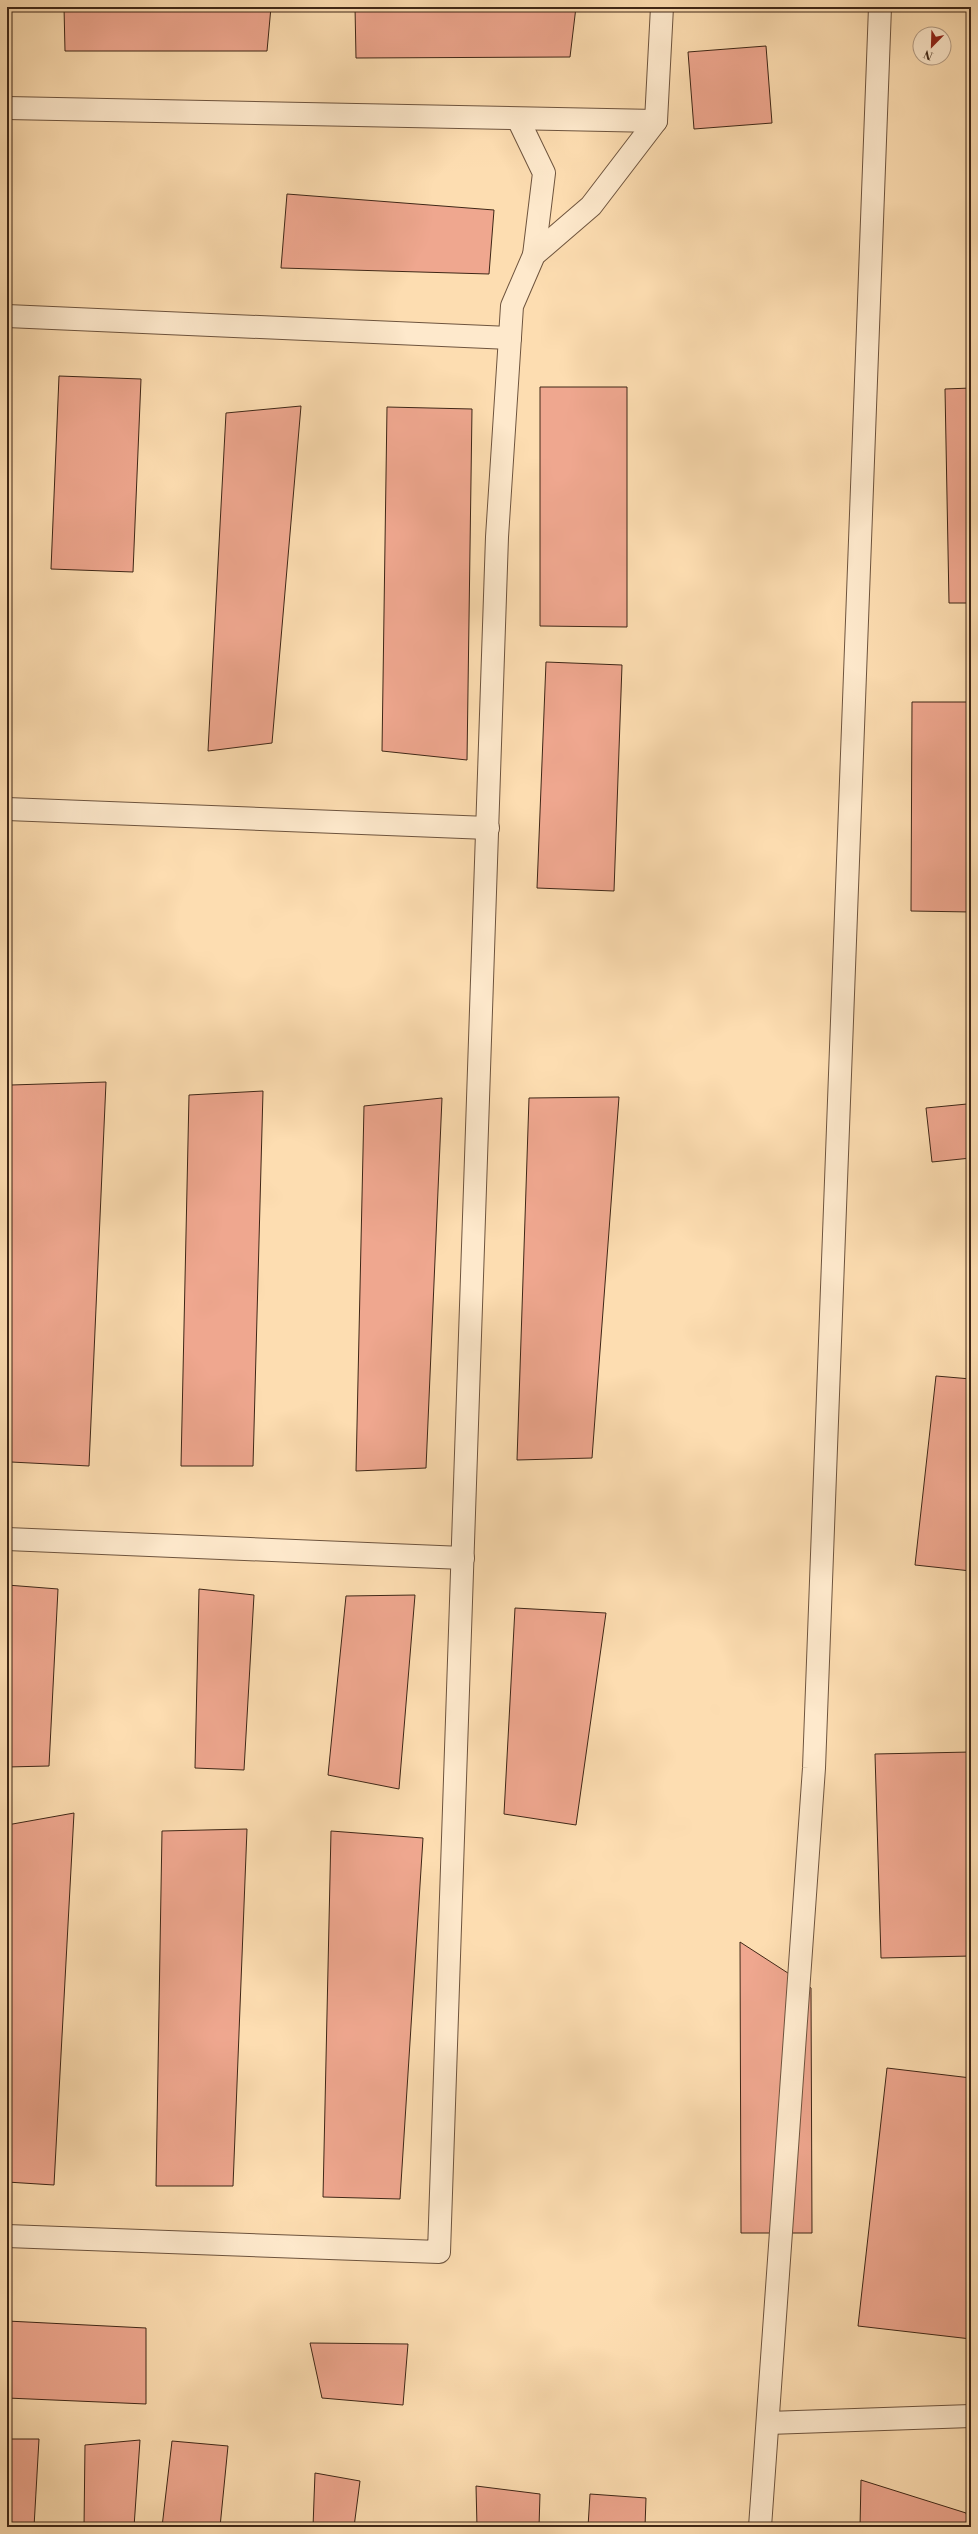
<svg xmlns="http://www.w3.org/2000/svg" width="978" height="2534" font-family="'Libre Bodoni',serif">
<rect width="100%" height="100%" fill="#fdddb1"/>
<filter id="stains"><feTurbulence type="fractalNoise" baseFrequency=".005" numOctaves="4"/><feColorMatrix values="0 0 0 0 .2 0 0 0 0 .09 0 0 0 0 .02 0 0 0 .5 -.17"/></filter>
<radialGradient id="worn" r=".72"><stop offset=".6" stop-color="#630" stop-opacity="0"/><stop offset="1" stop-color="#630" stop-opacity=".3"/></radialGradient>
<g fill="#efa78f" stroke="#3f2717">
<path d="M64,7H271L267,51H65Z"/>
<path d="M355,7H576L570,57L356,58Z"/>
<path d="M766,46L772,123L694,129L688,52Z"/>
<path d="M287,194L494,210L489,274L281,268Z"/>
<path d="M59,376L141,379L133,572L51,569Z"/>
<path d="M540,387H627V627L540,626Z"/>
<path d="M971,388V603H949L945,389Z"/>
<path d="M301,406L272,743L208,751L226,413Z"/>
<path d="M387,407L472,409L467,760L382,751Z"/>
<path d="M546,662L622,665L614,891L537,888Z"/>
<path d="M912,702H971V912L911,911Z"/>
<path d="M106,1082L89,1466L11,1462V1085Z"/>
<path d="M971,1088V1158L932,1162L926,1108L967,1104Z"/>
<path d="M263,1091L253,1466H181L189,1095Z"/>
<path d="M619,1097L592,1458L517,1460L529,1098Z"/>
<path d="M442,1098L426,1468L356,1471L364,1106Z"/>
<path d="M936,1376L971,1379V1571L915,1565Z"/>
<path d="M7,1585L58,1589L49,1766L7,1767Z"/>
<path d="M199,1589L254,1595L244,1770L195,1768Z"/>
<path d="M415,1595L399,1789L328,1775L346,1596Z"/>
<path d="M515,1608L606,1613L576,1825L504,1814Z"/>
<path d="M971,1752V1956L881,1958L875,1754Z"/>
<path d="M74,1813L54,2185L7,2182V1825Z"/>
<path d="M247,1829L233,2186H156L162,1831Z"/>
<path d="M331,1831L423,1838L400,2199L323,2197Z"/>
<path d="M740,1942L811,1988L812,2233H741Z"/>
<path d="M887,2068L971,2078V2339L858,2326Z"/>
<path d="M7,2321L146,2328V2404L7,2398Z"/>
<path d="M310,2343L408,2344L403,2405L322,2398Z"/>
<path d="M7,2439H39L34,2527H7Z"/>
<path d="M140,2440L134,2527H84L85,2445Z"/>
<path d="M172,2441L228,2446L220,2527H162Z"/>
<path d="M315,2473L360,2481L354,2527H313Z"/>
<path d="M861,2480L966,2513L970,2527H860Z"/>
<path d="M476,2486L540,2494L539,2527H477Z"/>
<path d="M590,2494L646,2498L645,2527H588Z"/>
</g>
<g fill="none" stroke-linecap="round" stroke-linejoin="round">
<g stroke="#6e543e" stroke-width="24">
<g id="minor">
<path d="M7,108L656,121"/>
<path d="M518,119L544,173L534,255"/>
<path d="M7,316L510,338"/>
<path d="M7,809L488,828"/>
<path d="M7,1539L463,1558"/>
<path d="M7,2236L439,2252L497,537L512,306L534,255L591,206L656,121L662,7"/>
<path d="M768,2423L971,2416"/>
<path d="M760,2527L814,1768L880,7"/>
</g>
</g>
<use href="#minor" stroke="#fee9cc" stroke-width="22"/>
</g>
<rect width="978" height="2534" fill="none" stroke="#fdddb1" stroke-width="24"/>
<rect x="8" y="8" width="962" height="2518" fill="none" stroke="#3f2717" stroke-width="2"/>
<rect x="12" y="12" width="954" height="2510" fill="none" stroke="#3f2717"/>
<g transform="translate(932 46) rotate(203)"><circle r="19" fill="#fee9cc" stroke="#b29b84"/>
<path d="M0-3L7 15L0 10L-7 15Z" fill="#8f2418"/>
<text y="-6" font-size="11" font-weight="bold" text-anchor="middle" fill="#3f2717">N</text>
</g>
<rect width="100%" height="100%" filter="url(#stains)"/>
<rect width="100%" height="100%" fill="url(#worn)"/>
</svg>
